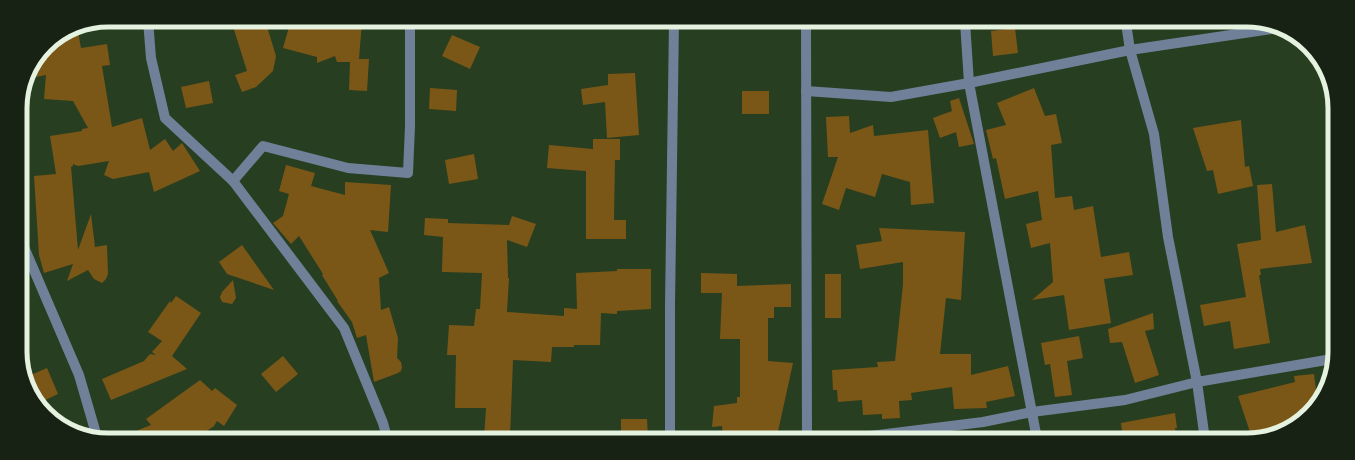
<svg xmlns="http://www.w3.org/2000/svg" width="1355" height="460" font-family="Ubuntu,sans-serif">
<rect width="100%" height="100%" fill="#283e20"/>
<g fill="#7a5717">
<path d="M231,20H265L276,56L273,71L256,87L242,92L235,75L247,71Z"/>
<path d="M291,20L362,21L359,59H369L367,91L349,90L350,62H337L335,56L317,63V57L283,48Z"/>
<path d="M77,26L81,48L107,44L110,65L102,66L112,127L142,118L150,150L165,139L173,151L182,143L200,171L154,192L149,172L113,179L104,175L109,161L78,166L73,164V166L71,167L78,250L91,214L95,247L107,245L108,274L106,279L102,283L94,279L88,270L67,281L73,264L44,273L39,255L34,176L56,174L50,136L82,131V129L88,128L73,101L44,99L46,75L26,79L27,74L46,46Z"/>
<path d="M1015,28L1018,53L993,56L991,31Z"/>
<path d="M452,35L480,47L470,69L442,56Z"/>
<path d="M635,73L639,135L607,138L605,102L583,105L581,89L608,85V74Z"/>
<path d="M209,81L213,103L186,108L181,87Z"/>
<path d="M430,88L457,90L456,111L429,109Z"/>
<path d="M1034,88L1045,116L1056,114L1062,143L1051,145L1055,198L1072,196L1074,210L1093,206L1101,257L1129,252L1133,275L1104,279L1111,323L1069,330L1064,295L1032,300L1053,282L1050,243L1031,248L1026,224L1042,220L1038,191L1005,199L996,158L993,159L986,130L1006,125L997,103Z"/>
<rect x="742" y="91" width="27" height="23"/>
<path d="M959,98L974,144L959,147L956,132L940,138L933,118L952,111L950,101Z"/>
<path d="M849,116L850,133L873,125L874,136L928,130L934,203L911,205L910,182L882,174L875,197L846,188L839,210L822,204L838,157H828L826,117Z"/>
<path d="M1241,120L1245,167L1249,166L1253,186L1218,194L1213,170L1207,171L1193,128Z"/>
<path d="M593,139H620V160H615L614,220H626V239H586V171L547,168L549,145L593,149Z"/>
<path d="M474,154L478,179L449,184L445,160Z"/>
<path d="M286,165L315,173L311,186L345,195V182L391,185L388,232L370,230L389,273L379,278L381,310L389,307L398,338L397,358L401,362L402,367L401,371L398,373L374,382L366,335L357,338L352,322L337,301H338L322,275L323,274L299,236L291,244L273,223L283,216L289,194L279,191Z"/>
<path d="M1272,184L1276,232L1305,225L1312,263L1260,269L1261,275H1259L1270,343L1234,349L1230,321L1204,326L1200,305L1246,297L1237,244L1261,240L1257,185Z"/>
<path d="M512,216L536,224L527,247L507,240L508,278H509L507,312L564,316V308L577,309L576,273L617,271V269H651V309L617,311V314L601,313L600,345H574V347H552L551,362L513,360L510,437L484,438L486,408H455L456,355H447L449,325L474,326L476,309H480L482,273L442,272L443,237L424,235L425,218L448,219V223L509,225Z"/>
<path d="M879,228L965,232L961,300L946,298L940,354H971V375L1008,366L1015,396L986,402L987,408L954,409L952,387L911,393L912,400L899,401L900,418L882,419V414L863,415L862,400L838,402L837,390H833L832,370L878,367L877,362L895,361L903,284V262L860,269L856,245L882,241Z"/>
<path d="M242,245L274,290L227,274L219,262Z"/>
<path d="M701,273L737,274V286L791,284V307H774V318H768V361L793,363L777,436L760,433L759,439H737V436L723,437L722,426L712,427L714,406L737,403V397H740V339H720L722,293H701Z"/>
<rect x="825" y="274" width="16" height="44"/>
<path d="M233,280L236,298L232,304L222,302L220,297L222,292Z"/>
<path d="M176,296L201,313L172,356L187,369L111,400L102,379L144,361L150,354L156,355L152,352L162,341L148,332L170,301L171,303Z"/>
<path d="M1153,313L1154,329L1145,331L1159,375L1135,383L1122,342L1110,343L1108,329Z"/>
<path d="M1079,336L1083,358L1067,361L1072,395L1055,397L1050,364L1045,365L1041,343Z"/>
<path d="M283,356L298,374L276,392L261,374Z"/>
<path d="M47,368L58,394L39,403L26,377Z"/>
<path d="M1314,374L1317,398L1301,422L1252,438L1238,396L1295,382L1294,376Z"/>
<path d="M200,380L212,391L215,388L237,405L224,426L217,421L214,426L198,437H123V436L151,425L146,419Z"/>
<path d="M1175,413L1177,428H1175L1177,440H1123L1121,423Z"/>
<path d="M621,419H647L648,438H621Z"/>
</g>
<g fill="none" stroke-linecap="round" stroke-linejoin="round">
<g stroke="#708098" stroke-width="10">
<path d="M148,20L151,58L165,118L233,181L344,328L383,423L387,438"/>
<path d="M806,22L807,439"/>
<path d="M1126,23L1130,50L1154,134L1168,237L1197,382L1205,440"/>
<path d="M806,91L891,97L969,83L965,22"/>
<path d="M233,181L263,146L348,168L408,173L410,126V21"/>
<path d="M21,240L79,375L97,437"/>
<path d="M670,438V306L674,21"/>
<path d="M846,439L983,422L1032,412L1125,400L1197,382L1332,359"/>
<path d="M1037,439L969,83L1130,50L1278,28"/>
</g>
</g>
<path d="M0 0H1355V460H0ZM108 27H1247A81 81 0 0 1 1328 108V352A81 81 0 0 1 1247 433H108A81 81 0 0 1 27 352V108A81 81 0 0 1 108 27Z" fill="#182214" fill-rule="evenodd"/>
<path fill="none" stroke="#e4f2df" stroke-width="5" d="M108 27H1247A81 81 0 0 1 1328 108V352A81 81 0 0 1 1247 433H108A81 81 0 0 1 27 352V108A81 81 0 0 1 108 27Z"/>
</svg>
